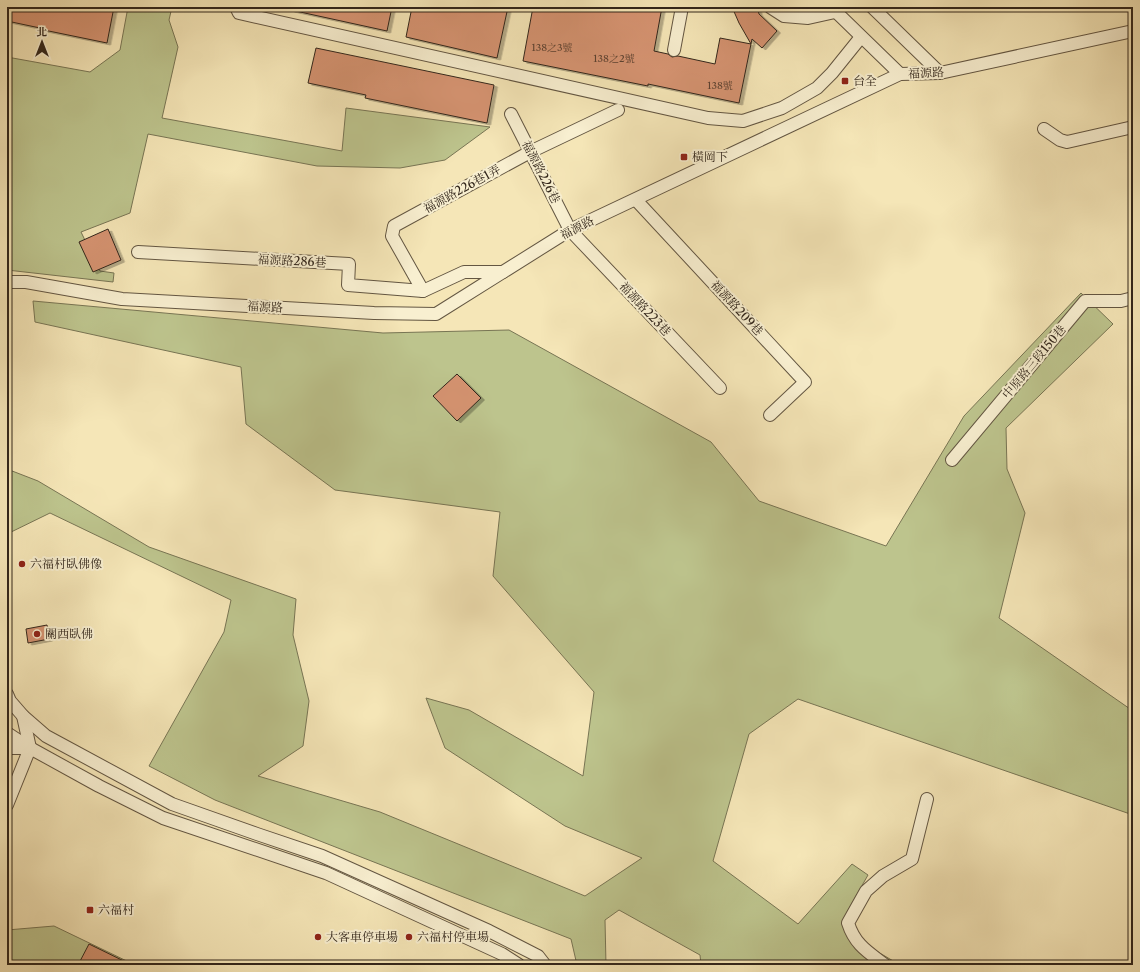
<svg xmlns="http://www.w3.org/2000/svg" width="1140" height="972" font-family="'Libre Caslon Text','Noto Serif TC',serif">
<defs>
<filter id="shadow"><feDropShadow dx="3.5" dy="2" stdDeviation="0" flood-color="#0004"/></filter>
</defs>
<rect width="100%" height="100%" fill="#f5e6b7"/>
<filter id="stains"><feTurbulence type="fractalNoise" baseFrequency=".005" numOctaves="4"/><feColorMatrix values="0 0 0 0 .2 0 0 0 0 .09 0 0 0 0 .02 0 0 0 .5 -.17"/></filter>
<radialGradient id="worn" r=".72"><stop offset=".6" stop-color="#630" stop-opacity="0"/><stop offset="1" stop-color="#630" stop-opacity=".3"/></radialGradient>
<g fill="#bdc48d" stroke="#787554">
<path d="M128,7H172L169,20L178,47L162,118L342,151L346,108L490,127L445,160L400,168L317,166L148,134L130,213L81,232L100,271L114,273L113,282L7,270V57L90,72L120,50Z"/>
<path d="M1081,293L1113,324L1006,428L1007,469L1025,513L999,618L1133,711V815L798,699L749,734L713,861L798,924L852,864L868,875L847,912L856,939L900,965H701L700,955L619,910L605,920L606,965H577L571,939L215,800L149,766L224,632L231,600L50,513L7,534V469L38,481L149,547L296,599L293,635L309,701L303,746L258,776L380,812L585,896L642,858L565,826L445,748L426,698L469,710L583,776L594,692L493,576L500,512L335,490L246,424L241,367L35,322L33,301L383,333L509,330L711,442L759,501L886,546L964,416Z"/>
<path d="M54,926L135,965H7V930Z"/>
</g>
<g fill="#d59371" stroke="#32261b" filter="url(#shadow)">
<path d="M7,7H114L107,43L39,29L40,28L7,21Z"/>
<path d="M292,7H392L387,31L291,10Z"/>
<path d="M412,7H508L497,58L406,37Z"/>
<path d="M533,7H662L654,51L668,54L672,57L678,56L715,64L720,38L751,44L739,23L732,7H757L759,14L777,31L762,48L752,39L739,103L648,84V86L523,61Z"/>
<path d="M316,48L494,85L487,123L365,98L366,95L308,83Z"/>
<path d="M108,229L121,260L93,272L79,242Z"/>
<path d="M457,374L481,398L457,421L433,396Z"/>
<path d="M47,625L49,639L28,643L26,629Z"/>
<path d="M89,944L132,965H78Z"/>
</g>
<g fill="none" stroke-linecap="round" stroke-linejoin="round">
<g stroke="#635642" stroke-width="14">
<g id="minor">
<path d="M236,7L239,13L708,118L743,121L782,108L817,88L832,73L861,37"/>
<path d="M770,7L784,16L808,18L835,12"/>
<path d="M831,7L900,74"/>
<path d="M872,7L940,73"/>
<path d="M674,50L682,7"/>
<path d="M511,114L570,230L720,388"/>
<path d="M1044,129L1060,140L1067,142L1133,127"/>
<path d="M636,200L805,382L770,415"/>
<path d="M138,252L349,264L348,285L423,291"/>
<path d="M503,272H464L423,291L392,236L394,226L530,152L618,110"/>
<path d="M7,282H26L122,299L374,313L436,314L570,230L900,74L940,73L1133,31"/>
<path d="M952,460L1085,301H1121L1133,298"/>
<path d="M7,694L10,701L23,716L46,736L172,804L257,834L322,856L489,931L538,956L545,965"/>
<path d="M7,733L30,748L99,786L163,818L326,873L502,954L519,965"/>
<path d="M7,748H30"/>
<path d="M7,805L30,748L23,716"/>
<path d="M885,965C868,952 855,945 848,923L866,891L883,876L912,859L927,799"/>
</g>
</g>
<use href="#minor" stroke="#f8efd0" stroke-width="12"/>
</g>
<g fill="#8f2418" stroke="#f8efd0" stroke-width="1.5">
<rect x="841" y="77" width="8" height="8" rx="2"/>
<rect x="680" y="153" width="8" height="8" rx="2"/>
<circle cx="22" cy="564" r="4"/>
<circle cx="37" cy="634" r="4"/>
<rect x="86" y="906" width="8" height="8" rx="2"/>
<circle cx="318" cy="937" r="4"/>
<circle cx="409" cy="937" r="4"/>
</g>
<g text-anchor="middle" stroke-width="4" stroke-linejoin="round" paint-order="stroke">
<g font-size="10" fill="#5b4130">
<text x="552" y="51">138之3號</text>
<text x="614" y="62">138之2號</text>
<text x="720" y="89">138號</text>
</g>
<g font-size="12" fill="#32261b" stroke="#f8efd0">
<text transform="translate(926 73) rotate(-3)" y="4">福源路</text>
<text transform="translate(541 172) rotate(63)" y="4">福源路226巷</text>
<text transform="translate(462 189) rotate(-29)" y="4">福源路226巷1弄</text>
<text transform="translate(577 228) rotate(-27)" y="4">福源路</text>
<text transform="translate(292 261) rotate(3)" y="4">福源路286巷</text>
<text transform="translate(265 307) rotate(3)" y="4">福源路</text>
<text transform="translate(737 308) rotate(47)" y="4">福源路209巷</text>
<text transform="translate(645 309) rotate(47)" y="4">福源路223巷</text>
<text transform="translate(1034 362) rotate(-50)" y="4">中原路三段150巷</text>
</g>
<g font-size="12" fill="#32261b" stroke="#f8efd0" text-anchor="start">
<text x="853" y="85">台全</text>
<text x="692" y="161">橫岡下</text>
<text x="30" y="568">六福村臥佛像</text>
<text x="45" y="638">關西臥佛</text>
<text x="98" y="914">六福村</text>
<text x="326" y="941">大客車停車場</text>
<text x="417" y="941">六福村停車場</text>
</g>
</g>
<rect width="1140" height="972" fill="none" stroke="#f5e6b7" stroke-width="24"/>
<rect x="8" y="8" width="1124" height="956" fill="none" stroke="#32261b" stroke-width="2"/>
<rect x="12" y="12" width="1116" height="948" fill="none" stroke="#32261b"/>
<g transform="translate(42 42)" stroke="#f8efd0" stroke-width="3" paint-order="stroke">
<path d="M0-3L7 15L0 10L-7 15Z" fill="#32261b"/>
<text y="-6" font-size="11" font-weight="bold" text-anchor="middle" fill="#32261b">北</text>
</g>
<rect width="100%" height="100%" filter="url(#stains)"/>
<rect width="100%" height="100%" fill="url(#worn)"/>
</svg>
